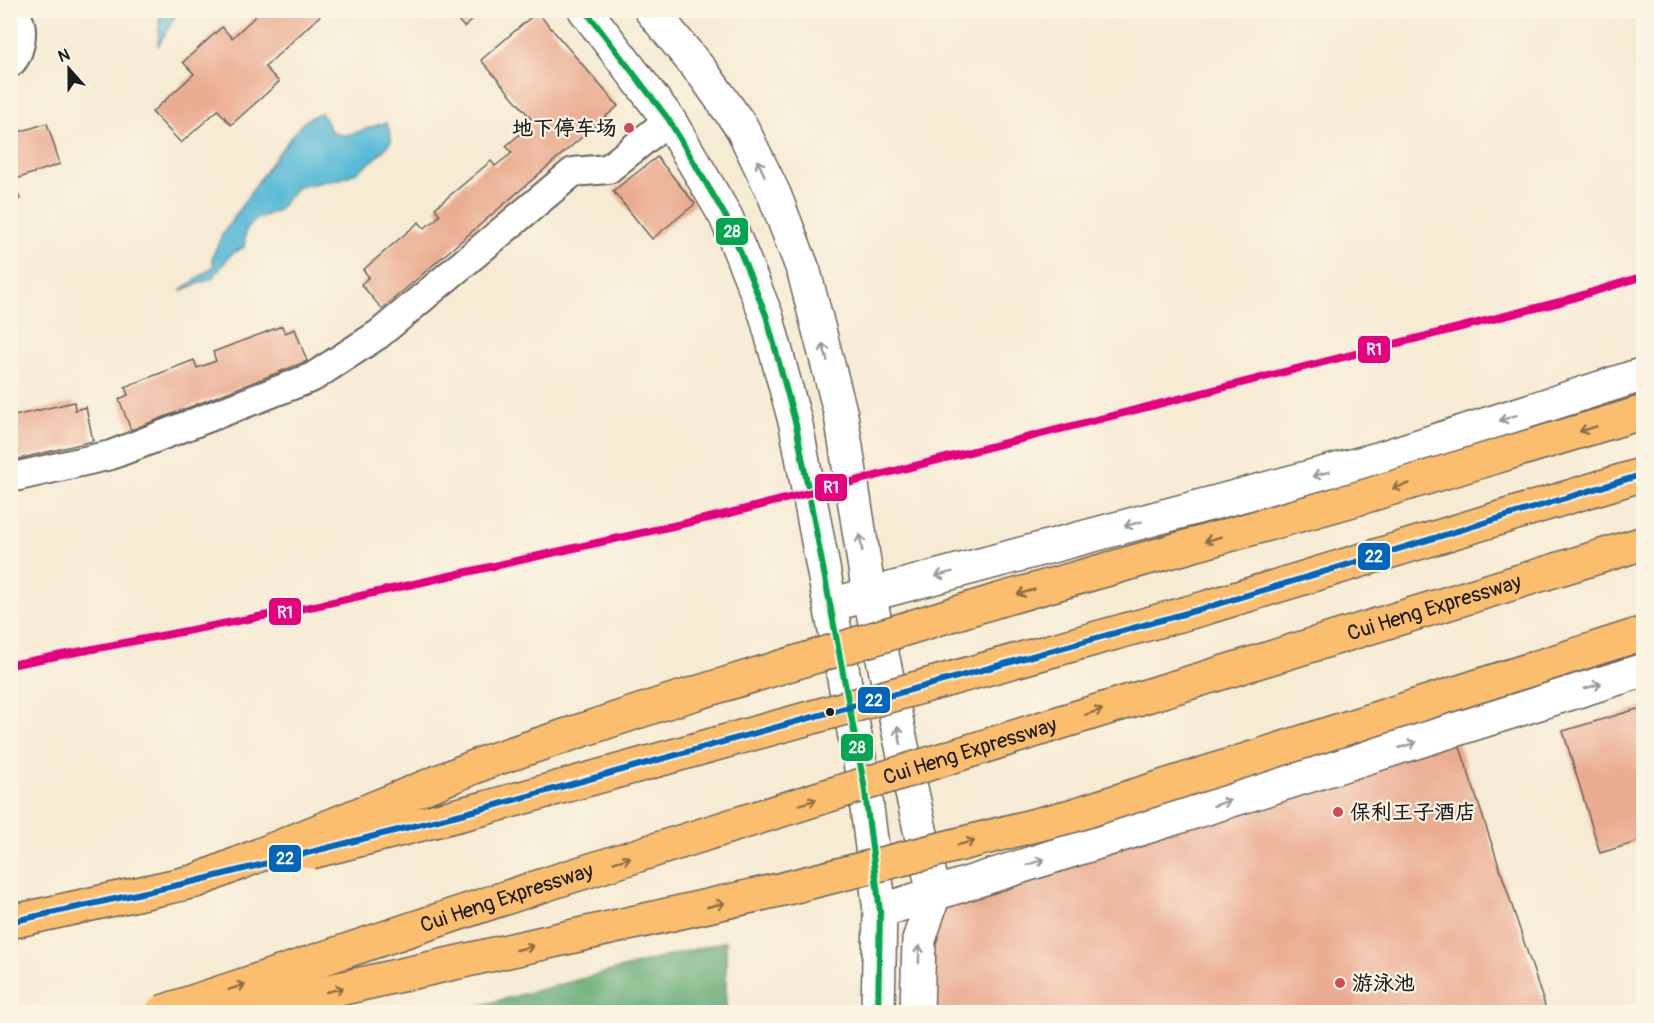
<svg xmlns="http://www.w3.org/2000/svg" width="1654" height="1023" font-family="Pangolin,'LXGW WenKai TC',sans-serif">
<rect width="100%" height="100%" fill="#fcf5e5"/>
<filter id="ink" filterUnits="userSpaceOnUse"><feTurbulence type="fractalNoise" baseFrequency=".0167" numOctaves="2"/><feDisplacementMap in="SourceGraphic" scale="12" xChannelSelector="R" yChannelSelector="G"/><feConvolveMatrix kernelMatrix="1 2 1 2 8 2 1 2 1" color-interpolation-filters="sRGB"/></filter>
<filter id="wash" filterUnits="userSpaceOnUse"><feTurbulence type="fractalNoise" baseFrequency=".008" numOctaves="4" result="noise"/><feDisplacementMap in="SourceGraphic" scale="24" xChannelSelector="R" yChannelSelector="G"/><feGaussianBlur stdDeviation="1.35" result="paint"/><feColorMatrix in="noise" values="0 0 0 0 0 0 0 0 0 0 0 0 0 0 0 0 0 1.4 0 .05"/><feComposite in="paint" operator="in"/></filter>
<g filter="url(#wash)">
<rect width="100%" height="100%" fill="#f6ebd3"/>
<path fill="#66ac74" stroke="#416448" stroke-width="1.5" d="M726,941V1012H455Z"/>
<g fill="#59bad7" stroke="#3a6b7a" stroke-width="1.5">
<path d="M159,11H178L158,46L160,13Z"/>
<path d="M321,113C325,118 327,125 331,130C343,144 371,124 386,123L390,131L391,141C379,158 357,175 337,180C332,181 327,181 323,182C314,183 308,186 299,186L288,197L279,210L254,220L246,230L244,247L230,255L213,278L180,291L214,266L212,258L222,235L273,160L301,125L309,118Z"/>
</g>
<g id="blocks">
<g fill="#ebad92">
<path d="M262,10H326L265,67L279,82L231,125L218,110L181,143L152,112L194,74L183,62L222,27L232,38Z"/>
<path d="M449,10H483L464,27Z"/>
<path d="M537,12L618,106L382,309L361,284L369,277L363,270L419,222L424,228L433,222L440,215L435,208L491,161L495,166L512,153L506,146L534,122L481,60Z"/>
<path d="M47,123L60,164L13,180L20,199L10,202V135Z"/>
<path d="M657,157L695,204L652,239L613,191Z"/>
<path d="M282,326L285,333L295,329L307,361L131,430L119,399L128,395L125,387L194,360L197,368L216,361L213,352Z"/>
<path d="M74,402L75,410L86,407L93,441L10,461V417Z"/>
<path d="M1644,707V840L1600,853L1563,731Z"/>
<path d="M1455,732L1547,1012H931L935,892Z"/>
</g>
</g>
</g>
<g filter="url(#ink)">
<use href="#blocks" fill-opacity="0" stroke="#68645c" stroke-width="1.5"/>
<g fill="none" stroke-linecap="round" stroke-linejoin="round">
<g stroke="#68645c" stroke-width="32">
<g id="minor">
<path d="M10,63C19,57 23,34 20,24C19,20 14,15 12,10"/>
<path d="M10,478L111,455L313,377L379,334L573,172L608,169L669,120"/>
</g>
</g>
<g stroke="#68645c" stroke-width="36">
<g id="tertiary">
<path d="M585,10L669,120L726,217L766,315L796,425L864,784L880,911L878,1012"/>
<path d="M651,10L705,76L742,128L774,194L804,272L841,415L869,594L934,894L919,940L917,1012"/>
<path d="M849,600L1378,459L1644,374"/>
<path d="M880,911L1644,670"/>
</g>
</g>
<g stroke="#68645c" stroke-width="36">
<path id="trunk" d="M10,922L196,881"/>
</g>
<use href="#minor" stroke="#fff" stroke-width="28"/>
<use href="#tertiary" stroke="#fff" stroke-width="33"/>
<use href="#trunk" stroke="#fbbe6e" stroke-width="33"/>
<g stroke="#68645c" stroke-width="36" stroke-linecap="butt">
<g id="trunk-bridge">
<path d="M311,852L489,807L1205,608L1644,474"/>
<path d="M196,881L489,761L667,702L999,600L1356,499L1644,412"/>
<path id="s1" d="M162,1012L556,881L1065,721L1644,543"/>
<path d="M237,1012L783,889L1071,816L1644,633"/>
</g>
</g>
<use href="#trunk-bridge" stroke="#fbbe6e" stroke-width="33"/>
<g stroke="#fcf5e5" stroke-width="10">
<path id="bus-1" d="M585,10L669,120L726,217L766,315L796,425L864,784L880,911L878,1012"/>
</g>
<g stroke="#fcf5e5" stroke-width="10">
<path id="bus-2" d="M10,922L196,881L489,807L1205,608L1644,474"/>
</g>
<use href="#bus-1" stroke="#00a651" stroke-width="6"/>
<use href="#bus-2" stroke="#0065bd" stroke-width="6"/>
<g stroke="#fcf5e5" stroke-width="12">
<path id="rail-1" d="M10,665L315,606L722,515L1560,302L1644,276"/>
</g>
<use href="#rail-1" stroke="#e5007d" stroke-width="8"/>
</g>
<defs><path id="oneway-shaft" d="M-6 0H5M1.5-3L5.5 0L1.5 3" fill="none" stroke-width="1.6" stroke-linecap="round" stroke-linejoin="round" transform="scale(1.5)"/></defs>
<g stroke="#999">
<use href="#oneway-shaft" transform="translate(761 168) rotate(-115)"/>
<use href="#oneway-shaft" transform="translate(825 352) rotate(-105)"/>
<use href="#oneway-shaft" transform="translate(1508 418) rotate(162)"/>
<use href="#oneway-shaft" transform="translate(1321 474) rotate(165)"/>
<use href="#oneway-shaft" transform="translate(1133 524) rotate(165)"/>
<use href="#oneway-shaft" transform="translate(861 543) rotate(-99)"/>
<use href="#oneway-shaft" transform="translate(944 574) rotate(165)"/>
<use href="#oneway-shaft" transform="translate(1593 686) rotate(-18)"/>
<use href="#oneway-shaft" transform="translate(899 735) rotate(-102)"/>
<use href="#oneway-shaft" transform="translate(1408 745) rotate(-18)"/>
<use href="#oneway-shaft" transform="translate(1222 803) rotate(-18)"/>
<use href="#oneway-shaft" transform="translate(1036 862) rotate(-18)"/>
<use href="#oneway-shaft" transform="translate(919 954) rotate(-89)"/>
</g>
<g stroke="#8c6d45">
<use href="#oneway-shaft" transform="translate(1588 429) rotate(163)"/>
<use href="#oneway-shaft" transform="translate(1401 486) rotate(163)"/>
<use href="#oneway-shaft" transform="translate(1213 539) rotate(164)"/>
<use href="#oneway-shaft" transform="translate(1026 592) rotate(164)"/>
<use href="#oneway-shaft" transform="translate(1094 712) rotate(-17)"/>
<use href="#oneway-shaft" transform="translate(808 802) rotate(-17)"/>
<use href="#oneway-shaft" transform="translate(966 843) rotate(-14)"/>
<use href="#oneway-shaft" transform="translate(622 860) rotate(-17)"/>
<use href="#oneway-shaft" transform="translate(716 905) rotate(-13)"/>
<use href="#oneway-shaft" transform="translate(525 948) rotate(-13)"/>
<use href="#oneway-shaft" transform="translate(237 987) rotate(-18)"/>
<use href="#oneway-shaft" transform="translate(335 990) rotate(-13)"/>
</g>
</g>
<g fill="#d1495b" stroke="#fcf5e5" stroke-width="2">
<circle cx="629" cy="128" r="6"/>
<circle cx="1338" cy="812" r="6"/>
<circle cx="1340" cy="983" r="6"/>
</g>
<circle fill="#1c1c1c" stroke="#fcf5e5" stroke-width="2" cx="830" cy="712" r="5"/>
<g text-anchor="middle" stroke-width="4.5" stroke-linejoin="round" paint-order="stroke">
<g font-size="21" font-weight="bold" fill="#1c1c1c" stroke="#fcf5e5" text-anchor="start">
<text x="617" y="135" text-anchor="end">地下停车场</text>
<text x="1350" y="819">保利王子酒店</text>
<text x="1352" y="990">游泳池</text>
</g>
<g font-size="21" fill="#1c1c1c" stroke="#fcf5e5">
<text dy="7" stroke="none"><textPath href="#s1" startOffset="1335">Cui Heng Expressway</textPath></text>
<text dy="7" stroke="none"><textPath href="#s1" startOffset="849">Cui Heng Expressway</textPath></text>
<text dy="7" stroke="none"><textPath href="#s1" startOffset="363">Cui Heng Expressway</textPath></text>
</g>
</g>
<g stroke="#fcf5e5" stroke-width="2">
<rect x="715" y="217" width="34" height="29" rx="6" fill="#00a651"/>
<rect x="1357" y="335" width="34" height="29" rx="6" fill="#e5007d"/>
<rect x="814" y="473" width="34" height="29" rx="6" fill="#e5007d"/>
<rect x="1357" y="542" width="34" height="29" rx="6" fill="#0065bd"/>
<rect x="268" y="597" width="34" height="29" rx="6" fill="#e5007d"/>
<rect x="857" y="686" width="34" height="28" rx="6" fill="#0065bd"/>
<rect x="840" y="733" width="34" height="29" rx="6" fill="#00a651"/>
<rect x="268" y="844" width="34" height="29" rx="6" fill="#0065bd"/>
</g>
<g font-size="16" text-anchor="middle" font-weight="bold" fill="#fff">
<text x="732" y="237">28</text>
<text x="1374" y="355">R1</text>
<text x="831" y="493">R1</text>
<text x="1374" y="562">22</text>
<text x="285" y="618">R1</text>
<text x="874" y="706">22</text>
<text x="857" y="753">28</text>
<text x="285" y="864">22</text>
</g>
<rect width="1654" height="1023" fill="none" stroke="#fcf5e5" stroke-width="36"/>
<g transform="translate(69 69) rotate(339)" stroke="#fcf5e5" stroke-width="4.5" paint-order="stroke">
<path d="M0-4.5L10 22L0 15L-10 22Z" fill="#1c1c1c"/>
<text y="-9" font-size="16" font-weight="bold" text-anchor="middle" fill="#1c1c1c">N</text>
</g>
</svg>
